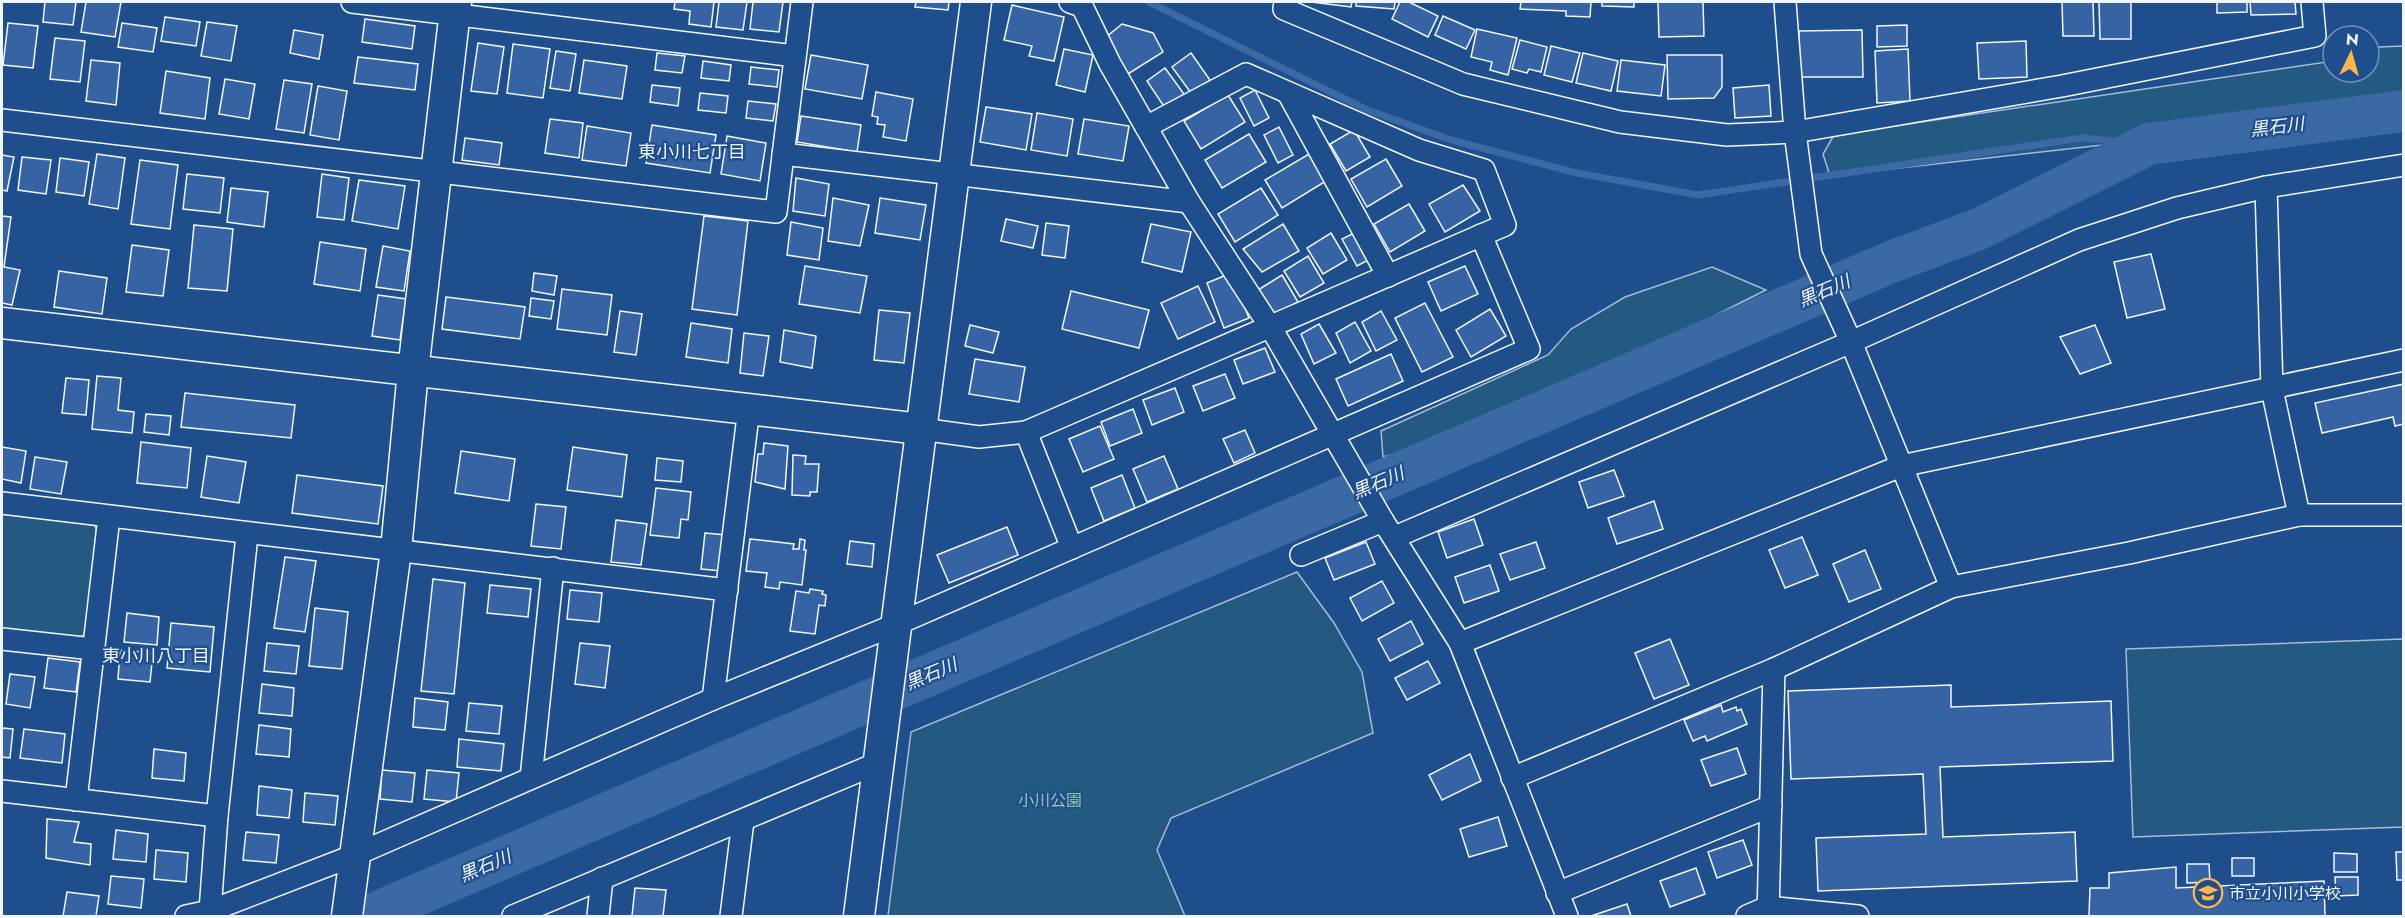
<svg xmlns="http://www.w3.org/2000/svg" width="2405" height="918" font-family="Jost,'Noto Sans JP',sans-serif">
<rect width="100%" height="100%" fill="#1f4e8c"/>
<g fill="#245a82" stroke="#a8bbd7" stroke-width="1.5">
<path d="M2403,46V93L2262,127L1830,176L1823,154L1834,135L2333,61V72H2369V50L2380,47Z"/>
<path d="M1712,267L1766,290L1634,356L1444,441L1383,457L1381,431L1548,355L1571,329L1625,297Z"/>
<path d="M2,514L94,525L99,534L87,633L77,639L2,630Z"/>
<path d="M1297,572L1334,623L1362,672L1373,733L1171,818L1157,850L1185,916H888L911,732Z"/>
<path d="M2403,639V827L2133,837L2126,649Z"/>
</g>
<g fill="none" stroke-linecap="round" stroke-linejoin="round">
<path stroke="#3b69a3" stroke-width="7" d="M1149,2L1365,109L1451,140L1577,173L1698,195L2082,138L2149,144"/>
<path stroke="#3b69a3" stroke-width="42" d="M368,916L1891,262L1979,229L2149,144L2404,111"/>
</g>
<g fill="#3563a3" stroke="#f2f6ff" stroke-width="1.5">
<path d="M45,2H76L73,25L43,22Z"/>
<path d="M86,2H121L115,37L81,32Z"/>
<path d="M675,2H714L711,27L689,24L690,11L674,9Z"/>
<path d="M719,2H747L743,30L716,27Z"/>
<path d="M753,2H783L779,32L750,29Z"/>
<path d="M916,2H949L948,10L915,7Z"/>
<path d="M1311,2H1352L1351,7Z"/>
<path d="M1356,2H1395L1394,9L1356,6Z"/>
<path d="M1400,2H1409L1438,16L1428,37L1392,19Z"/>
<path d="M1521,2H1591L1590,17L1566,16V11L1520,9Z"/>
<path d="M1602,2H1634V7L1602,6Z"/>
<path d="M1658,2H1703L1704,36L1659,37Z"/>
<path d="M2062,2H2093L2094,36H2063Z"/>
<path d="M2099,2H2131V39H2100Z"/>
<path d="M2217,2H2247V12L2217,13Z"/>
<path d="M2250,2H2295L2296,14L2251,15Z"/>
<path d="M1012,5L1064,17L1054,61L1029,56L1032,46L1004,40Z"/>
<path d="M1443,16L1475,30L1466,49L1435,35Z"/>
<path d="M165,17L200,22L196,46L161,41Z"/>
<path d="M365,19L415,26L412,49L362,42Z"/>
<path d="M207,22L237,26L231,61L201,56Z"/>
<path d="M8,23L38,26L33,68L3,65Z"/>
<path d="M122,23L157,28L153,52L118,47Z"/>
<path d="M1122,24L1153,33L1163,52L1128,74L1105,38Z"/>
<path d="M1907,25V46L1877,47V26Z"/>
<path d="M1477,29L1517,38L1508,75L1490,70L1492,62L1471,57Z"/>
<path d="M294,30L323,35L319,59L290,53Z"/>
<path d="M1862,30L1863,77H1800L1799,31Z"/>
<path d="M55,38L85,41L80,82L50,79Z"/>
<path d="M1520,40L1547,47L1541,72L1529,69L1527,73L1512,69Z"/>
<path d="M2026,41L2027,77L1979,79L1977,43Z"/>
<path d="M478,43L504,47L497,94L471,91Z"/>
<path d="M513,44L550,49L543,98L507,93Z"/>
<path d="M1551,46L1580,53L1572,82L1544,75Z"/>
<path d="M1064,49L1093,55L1085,92L1056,85Z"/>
<path d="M1908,49L1910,101L1877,103L1875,51Z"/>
<path d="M556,51L576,54L570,91L550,88Z"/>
<path d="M657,53L685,56L682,73L655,70Z"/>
<path d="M1191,53L1210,80L1191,93L1172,67Z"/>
<path d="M1583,53L1618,61L1611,91L1576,83Z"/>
<path d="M811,55L868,65L862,99L805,89Z"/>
<path d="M1667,55H1722V87L1714,98L1668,99Z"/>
<path d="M358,57L418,64L415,90L354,83Z"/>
<path d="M91,60L120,63L116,105L86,101Z"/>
<path d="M584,60L627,66L622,99L579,93Z"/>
<path d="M1621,60L1665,65L1661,96L1617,91Z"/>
<path d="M703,61L731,65L729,81L701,78Z"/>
<path d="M751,67L779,70L777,87L749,84Z"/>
<path d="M1165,68L1184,94L1165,108L1147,81Z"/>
<path d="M166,71L210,78L205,119L160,113Z"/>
<path d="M225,79L255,84L249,119L219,114Z"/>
<path d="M284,80L312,84L304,133L276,129Z"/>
<path d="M652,85L680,88L678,106L650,102Z"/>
<path d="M1769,85L1771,116L1735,118L1733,88Z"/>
<path d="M318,86L347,91L339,140L310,135Z"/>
<path d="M1255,90L1269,118L1254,126L1240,98Z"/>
<path d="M876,92L913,99L906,141L883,137L885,125L877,124L878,117L872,116Z"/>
<path d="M700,93L728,96L726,113L698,110Z"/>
<path d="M1228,95L1245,122L1201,149L1184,121Z"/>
<path d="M748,101L776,104L773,121L746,118Z"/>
<path d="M986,107L1032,114L1026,150L980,142Z"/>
<path d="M1037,113L1073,119L1067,156L1031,150Z"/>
<path d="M801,116L861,125L857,152L797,142Z"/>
<path d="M550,119L583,123L579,158L545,153Z"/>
<path d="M1084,119L1129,126L1123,161L1078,154Z"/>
<path d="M652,125L716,135L710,173L646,163Z"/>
<path d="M587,126L631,133L626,166L582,160Z"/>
<path d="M1279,127L1293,155L1278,163L1264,135Z"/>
<path d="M1354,130L1370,157L1346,171L1330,144Z"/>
<path d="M1249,134L1266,162L1222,188L1205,160Z"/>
<path d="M727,136L766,143L760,181L721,174Z"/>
<path d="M465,138L502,143L499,165L462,160Z"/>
<path d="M97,154L125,158L118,209L89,204Z"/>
<path d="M1309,154L1326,181L1282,208L1265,180Z"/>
<path d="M2,155L14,157L7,191L2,190Z"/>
<path d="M22,157L51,160L46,194L18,190Z"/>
<path d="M60,158L89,162L84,196L56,192Z"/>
<path d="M1386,159L1402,186L1367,207L1351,179Z"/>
<path d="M140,160L178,165L170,229L131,224Z"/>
<path d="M187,174L224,178L220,213L183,209Z"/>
<path d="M322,174L349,178L344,220L317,217Z"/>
<path d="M796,178L829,184L825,216L793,211Z"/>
<path d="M359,180L405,186L398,229L352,221Z"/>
<path d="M1463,185L1480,211L1445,232L1429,204Z"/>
<path d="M231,188L268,192L264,227L227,222Z"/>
<path d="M1261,188L1278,215L1235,242L1218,214Z"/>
<path d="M833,198L869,205L860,246L828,241Z"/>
<path d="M880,198L926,205L920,240L875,233Z"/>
<path d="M1409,204L1425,231L1390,252L1374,224Z"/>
<path d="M2,216L11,217L4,267L20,270L12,305L2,303Z"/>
<path d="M704,216L748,221L737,315L692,309Z"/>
<path d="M1006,219L1038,226L1033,248L1001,241Z"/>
<path d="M791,222L823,228L819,260L787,255Z"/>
<path d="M1046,223L1069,226L1065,258L1042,255Z"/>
<path d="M1151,224L1191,232L1182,272L1142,262Z"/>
<path d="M1283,224L1299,251L1262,272L1243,249Z"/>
<path d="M194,225L233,229L227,291L188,288Z"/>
<path d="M1358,231L1372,258L1357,266L1342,239Z"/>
<path d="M1331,233L1347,260L1323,274L1307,248Z"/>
<path d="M320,242L366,249L360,291L314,284Z"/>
<path d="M132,245L169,250L163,296L126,292Z"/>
<path d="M383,246L410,251L404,291L376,287Z"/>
<path d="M2151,254L2165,309L2127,318L2114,262Z"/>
<path d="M1308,256L1324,283L1300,297L1284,271Z"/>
<path d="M805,266L867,276L860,313L799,304Z"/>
<path d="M1465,266L1478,294L1441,311L1428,282Z"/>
<path d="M59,271L107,278L102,314L54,307Z"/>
<path d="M534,273L557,276L554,295L532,291Z"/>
<path d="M1231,273L1249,318L1224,328L1207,283Z"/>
<path d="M1282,275L1298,302L1274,316L1258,290Z"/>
<path d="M1198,286L1215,322L1178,339L1161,303Z"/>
<path d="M562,289L612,295L607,335L557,329Z"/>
<path d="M1071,291L1149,310L1139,348L1062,329Z"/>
<path d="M378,295L406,299L400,340L372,336Z"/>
<path d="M446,297L525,307L520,339L442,329Z"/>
<path d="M531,298L554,301L551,319L529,316Z"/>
<path d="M1425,303L1453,357L1422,372L1395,318Z"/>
<path d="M1490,309L1506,336L1471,357L1456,330Z"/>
<path d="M879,310L910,313L904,363L874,360Z"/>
<path d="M620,311L642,314L636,355L614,352Z"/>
<path d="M1381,311L1397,340L1376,351L1362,322Z"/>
<path d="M1355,322L1371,351L1350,363L1336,333Z"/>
<path d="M691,323L732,329L728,363L686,357Z"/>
<path d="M1319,324L1336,353L1314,364L1301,334Z"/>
<path d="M970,325L999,332L993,353L965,346Z"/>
<path d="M2095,325L2111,363L2080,374L2060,337Z"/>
<path d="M784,330L816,336L812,368L780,362Z"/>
<path d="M744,333L769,336L763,376L740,373Z"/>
<path d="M1265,348L1275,372L1243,384L1234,360Z"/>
<path d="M1391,354L1403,381L1348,406L1336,379Z"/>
<path d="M975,359L1025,367L1019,402L969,394Z"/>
<path d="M1225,374L1235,398L1203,411L1193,386Z"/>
<path d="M97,376L121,378L118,410L134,412L132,433L92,429Z"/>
<path d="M66,378L89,380L86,415L62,413Z"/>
<path d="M2404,384V424L2395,426L2393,417L2322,433L2315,403Z"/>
<path d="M1175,388L1184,412L1152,425L1143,400Z"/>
<path d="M185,393L295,405L291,438L181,427Z"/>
<path d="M1133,409L1142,433L1110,446L1101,422Z"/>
<path d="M146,414L171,416L169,435L144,432Z"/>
<path d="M1100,426L1114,459L1083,472L1069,439Z"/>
<path d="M1245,430L1255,453L1234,463L1223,439Z"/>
<path d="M141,442L191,448L187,488L137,483Z"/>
<path d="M764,443L788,446L785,489L755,482L758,454H763Z"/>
<path d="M2,447L26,451L21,483L2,479Z"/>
<path d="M573,447L627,455L622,497L567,490Z"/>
<path d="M461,451L515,459L509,501L455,493Z"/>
<path d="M793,455L806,456L805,464H819L817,492H810V496L792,495Z"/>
<path d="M207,456L246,462L239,503L201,497Z"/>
<path d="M1164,456L1178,489L1147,502L1133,469Z"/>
<path d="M35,457L67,462L61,494L30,489Z"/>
<path d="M657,458L683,461L681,482L655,480Z"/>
<path d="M1614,470L1624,496L1588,508L1579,482Z"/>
<path d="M297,475L383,486L378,524L292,513Z"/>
<path d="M1122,475L1135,508L1104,521L1091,488Z"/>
<path d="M656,488L691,492L688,520L681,519L679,538L650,535Z"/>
<path d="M1654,501L1663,529L1617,544L1608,518Z"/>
<path d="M536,504L566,507L561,549L531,546Z"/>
<path d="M1474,519L1483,545L1447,558L1438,532Z"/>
<path d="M616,520L647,524L641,565L611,562Z"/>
<path d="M1007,527L1018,555L949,583L937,555Z"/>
<path d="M705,533L726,535L722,571L701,569Z"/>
<path d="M1802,537L1818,575L1785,588L1769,550Z"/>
<path d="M750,539L794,544L793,549H799L800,539L805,540L804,550H806L802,585L780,582L779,589L765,587L767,573L746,571Z"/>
<path d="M850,541L874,544L872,567L847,564Z"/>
<path d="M1366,542L1375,564L1334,580L1325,558Z"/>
<path d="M1536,542L1545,568L1510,580L1500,554Z"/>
<path d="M1865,550L1881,589L1849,602L1833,564Z"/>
<path d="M285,557L316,561L305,632L274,628Z"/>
<path d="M1490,565L1499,591L1464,603L1455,577Z"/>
<path d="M433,579L465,583L454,694L421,691Z"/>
<path d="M1382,581L1394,603L1362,621L1350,598Z"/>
<path d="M490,585L531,589L528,617L487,613Z"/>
<path d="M810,589L823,591L822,594L826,595L825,606L819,605L815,634L790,631L796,591L809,593Z"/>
<path d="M570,590L602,593L599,622L567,619Z"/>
<path d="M315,608L348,612L342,669L309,666Z"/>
<path d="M127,613L159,617L157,645L124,642Z"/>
<path d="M1411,621L1423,644L1390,661L1378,639Z"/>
<path d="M171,623L214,627L210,672L167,668Z"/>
<path d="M1670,639L1689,685L1654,699L1635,653Z"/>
<path d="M267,643L299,646L296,674L264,671Z"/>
<path d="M580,643L610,646L605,688L575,684Z"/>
<path d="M120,650L153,653L150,682L118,679Z"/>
<path d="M48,658L80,662L76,692L44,688Z"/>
<path d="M1428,661L1440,683L1407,700L1395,678Z"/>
<path d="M10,674L35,677L30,708L6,704Z"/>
<path d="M262,684L294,688L292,716L259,713Z"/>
<path d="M1951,685V707L2111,701L2113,761L1940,767L1943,837L2075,832L2077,881L1818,891L1816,838L1926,834L1923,774L1791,779L1788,691Z"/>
<path d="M415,698L448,702L445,730L413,727Z"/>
<path d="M469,703L502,706L499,734L466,731Z"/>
<path d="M1721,705L1723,712L1736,707L1737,711L1741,709L1747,724L1707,741L1705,736L1693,741L1684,720Z"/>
<path d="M259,725L291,729L289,757L256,754Z"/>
<path d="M2,728L13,729L10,758L2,757Z"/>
<path d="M24,729L65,734L62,763L20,758Z"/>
<path d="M459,739L504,744L501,771L457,767Z"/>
<path d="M1737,748L1746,774L1711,786L1701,760Z"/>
<path d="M154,749L186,753L184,781L152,778Z"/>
<path d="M1470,754L1481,781L1442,800L1429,775Z"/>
<path d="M382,770L415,773L412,802L380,799Z"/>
<path d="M427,770L459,773L456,802L424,799Z"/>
<path d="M259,786L292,790L289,818L257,815Z"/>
<path d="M305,793L338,796L335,825L303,822Z"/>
<path d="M1498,817L1507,846L1469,857L1460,829Z"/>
<path d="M47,819L79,822L74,842L91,844L90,865L46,858Z"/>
<path d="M116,830L148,834L146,862L113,859Z"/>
<path d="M246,832L279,835L276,863L243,860Z"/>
<path d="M1743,840L1752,865L1717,878L1708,852Z"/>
<path d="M156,850L188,853L186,882L154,879Z"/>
<path d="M2396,852H2404V880H2397Z"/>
<path d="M2334,853L2357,854V872H2334Z"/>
<rect x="2232" y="858" width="22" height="18"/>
<path d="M2187,864H2209L2210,882L2187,883Z"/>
<path d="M2176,867V888L2324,881L2325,916H2089L2090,888H2109V873Z"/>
<path d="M1696,868L1705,894L1670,907L1660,881Z"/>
<path d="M111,876L144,879L141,908L108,904Z"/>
<path d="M2335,877H2358V895L2336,896Z"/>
<path d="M635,888L666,890L663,916H632Z"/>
<path d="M67,892L99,896L96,916H63Z"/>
<path d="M1627,904L1631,916H1591Z"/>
</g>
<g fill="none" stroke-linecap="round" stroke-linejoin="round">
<g stroke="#f2f6ff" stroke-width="24">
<g id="street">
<path d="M352,2L795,56"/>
<path d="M1070,2L1082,6L1110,64L1189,202L1271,328L1383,521L1460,643L1567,916"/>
<path d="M1285,2L1284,9L1463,84L1620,122L1727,135L1795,132L2062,86L2315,36L2312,2"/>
<path d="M1785,2L1795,132L1811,254L1851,342L1951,587"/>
<path d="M1288,93L1388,276"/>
<path d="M2,120L776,212L802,2"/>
<path d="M783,154L1189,202"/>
<path d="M2266,187L2272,389L2299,515"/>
<path d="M921,429L979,437L1026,432L1505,225L1484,170L1419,150L1246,74L1146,127"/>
<path d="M1026,432L1072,548"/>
<path d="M2,503L727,590"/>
<path d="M1395,537L1851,342L2079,240L2177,208L2266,187L2404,165"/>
<path d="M1301,555L1383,521"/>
<path d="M2,639L93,649"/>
<path d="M1460,643L1901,466L2404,360"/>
<path d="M713,699L749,408"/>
<path d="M531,778L553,568"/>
<path d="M1512,778L1774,669L1951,587L2129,553L2299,515H2404"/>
<path d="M2,791L217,816"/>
<path d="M76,800L109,517"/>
<path d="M1557,893L1771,806"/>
<path d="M210,911L217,816L247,535"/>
<path d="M186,916L210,911L355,855L713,699L897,624L1529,349L1481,235"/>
<path d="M513,916L878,763"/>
<path d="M598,916L602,878"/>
<path d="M731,916L743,821"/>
<path d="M1747,916L1768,907L1858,916"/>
<path d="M1768,916L1774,669"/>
</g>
</g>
<g stroke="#f2f6ff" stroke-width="33">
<g id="secondary">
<path d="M2,323L921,429"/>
<path d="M347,916L396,550L413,371L456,2"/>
<path d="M859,916L976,2"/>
</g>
</g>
<use href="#street" stroke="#1f4e8c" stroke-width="21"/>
<use href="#secondary" stroke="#1f4e8c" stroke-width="30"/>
</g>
<defs>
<g id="school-ring" transform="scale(1.5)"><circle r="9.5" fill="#1f4e8c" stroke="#ffb74d" stroke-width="1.5"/><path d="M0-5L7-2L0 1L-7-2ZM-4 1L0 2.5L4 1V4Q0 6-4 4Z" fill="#ffb74d"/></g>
</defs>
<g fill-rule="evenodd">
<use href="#school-ring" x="2208" y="893"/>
</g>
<g text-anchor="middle" stroke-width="4.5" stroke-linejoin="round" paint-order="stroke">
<g font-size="16" fill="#97c8a6" stroke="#1f4e8c">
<text x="1050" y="806">小川公園</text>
</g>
<g font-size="16" fill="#f2f6ff" stroke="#1f4e8c" text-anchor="start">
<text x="2229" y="899">市立小川小学校</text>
</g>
<g font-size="18" font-style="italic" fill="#f2f6ff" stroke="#1f4e8c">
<text transform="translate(2277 127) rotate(-7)" y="6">黒石川</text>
<text transform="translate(1824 291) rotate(-23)" y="6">黒石川</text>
<text transform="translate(1378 483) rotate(-23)" y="6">黒石川</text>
<text transform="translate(931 674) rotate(-23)" y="6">黒石川</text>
<text transform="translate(485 866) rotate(-23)" y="6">黒石川</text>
</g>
<g font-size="18" fill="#f2f6ff" stroke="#1f4e8c">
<text x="692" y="158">東小川七丁目</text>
<text x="156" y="662">東小川八丁目</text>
</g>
</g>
<rect width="2405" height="918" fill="none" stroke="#f2f6ff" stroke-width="6"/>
<g transform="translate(2351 54) rotate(5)"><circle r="28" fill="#1f4e8c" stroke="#7391ba" stroke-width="1.5"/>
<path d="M0-4.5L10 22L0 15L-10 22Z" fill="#ffb74d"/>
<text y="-9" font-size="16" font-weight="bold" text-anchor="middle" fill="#f2f6ff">N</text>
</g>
</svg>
